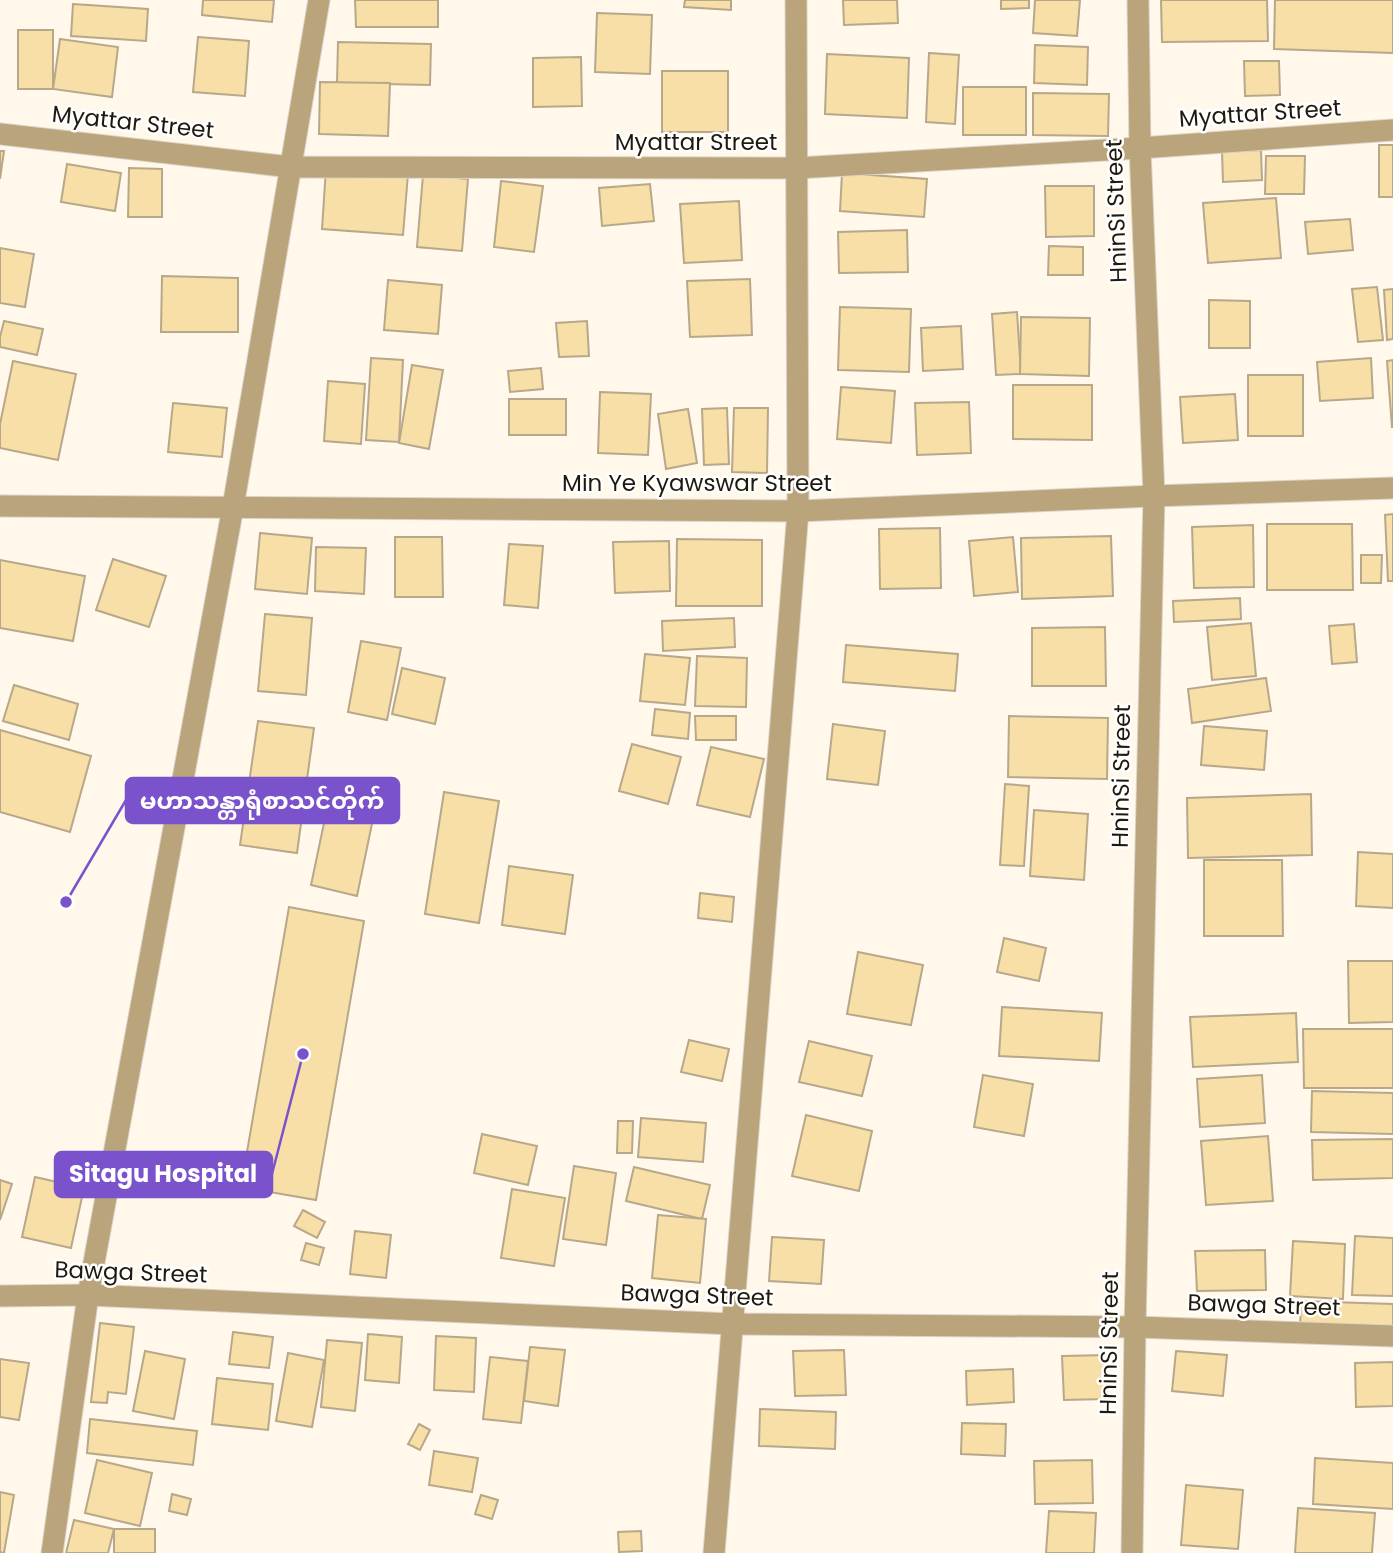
<svg xmlns="http://www.w3.org/2000/svg" width="1393" height="1553" font-family="Poppins,'Noto Sans Myanmar',sans-serif">
<rect width="100%" height="100%" fill="#fff8eb"/>
<g fill="#f8dea7" stroke="#b7a88a" stroke-width="2">
<path d="M203,0H274L272,22L202,15Z"/>
<path d="M355,0H438V27H356Z"/>
<path d="M685,0H731V10L684,7Z"/>
<path d="M843,0H897L898,23L844,25Z"/>
<path d="M1001,0H1029V8L1001,9Z"/>
<path d="M1035,0H1080L1077,36L1033,33Z"/>
<path d="M1161,0H1267L1268,41L1162,42Z"/>
<path d="M1275,0H1393V53L1274,49Z"/>
<path d="M73,4L148,9L146,41L71,36Z"/>
<path d="M597,13L652,15L650,74L595,72Z"/>
<rect x="18" y="30" width="35" height="59"/>
<path d="M198,37L249,41L245,96L193,92Z"/>
<path d="M60,39L118,47L112,97L53,89Z"/>
<path d="M338,42L431,44L430,85L337,83Z"/>
<path d="M1035,45L1088,47L1087,85L1034,83Z"/>
<path d="M929,53L959,55L955,124L926,122Z"/>
<path d="M827,54L909,58L907,118L825,114Z"/>
<path d="M581,57L582,106L533,107V58Z"/>
<path d="M1244,61H1279L1280,95L1245,96Z"/>
<rect x="662" y="71" width="66" height="61"/>
<path d="M320,82L390,83L388,136L319,134Z"/>
<rect x="963" y="87" width="63" height="48"/>
<path d="M1033,93L1109,94L1108,136L1033,135Z"/>
<rect x="1379" y="145" width="14" height="52"/>
<path d="M1261,150L1262,180L1223,182L1222,152Z"/>
<path d="M0,151H4L0,179Z"/>
<path d="M1266,156H1305L1304,194H1265Z"/>
<path d="M67,164L121,173L115,211L61,202Z"/>
<path d="M129,168L162,169V217H128Z"/>
<path d="M326,168L408,174L403,235L322,229Z"/>
<path d="M842,173L927,179L924,217L840,211Z"/>
<path d="M423,175L468,179L462,251L417,247Z"/>
<path d="M501,181L543,186L534,252L494,247Z"/>
<path d="M650,184L654,221L602,226L599,188Z"/>
<path d="M1045,186H1094V236L1046,237Z"/>
<path d="M1276,198L1281,258L1208,263L1203,203Z"/>
<path d="M739,201L742,260L684,263L680,204Z"/>
<path d="M1350,219L1353,250L1308,254L1305,222Z"/>
<path d="M907,230L908,272L839,273L838,232Z"/>
<path d="M1049,246L1083,247V275H1048Z"/>
<path d="M0,248L34,254L25,307L0,303Z"/>
<path d="M162,276L238,278V332H161Z"/>
<path d="M750,279L752,335L690,337L687,281Z"/>
<path d="M388,280L442,285L438,334L384,330Z"/>
<path d="M1377,287L1383,340L1358,342L1352,289Z"/>
<path d="M1393,289V339L1387,340L1384,290Z"/>
<path d="M1209,300L1250,301V348H1209Z"/>
<path d="M840,307L911,309L909,372L838,370Z"/>
<path d="M1017,312L1021,374L996,375L992,314Z"/>
<path d="M1021,317L1090,318L1089,376L1020,374Z"/>
<path d="M4,321L43,329L37,355L0,347V337Z"/>
<path d="M587,321L589,356L559,357L556,323Z"/>
<path d="M961,326L963,369L923,371L921,328Z"/>
<path d="M371,358L403,360L399,442L366,440Z"/>
<path d="M1371,358L1373,398L1320,401L1317,362Z"/>
<path d="M1393,360V427H1392L1387,361Z"/>
<path d="M13,361L76,374L58,460L0,448V424Z"/>
<path d="M412,365L443,370L429,449L399,443Z"/>
<path d="M541,368L543,389L510,392L508,371Z"/>
<rect x="1248" y="375" width="55" height="61"/>
<path d="M328,381L365,384L361,444L324,441Z"/>
<path d="M1013,385H1092V440L1013,439Z"/>
<path d="M841,387L895,391L891,443L837,439Z"/>
<path d="M600,392L651,394L648,455L598,453Z"/>
<path d="M1235,394L1238,440L1183,443L1180,397Z"/>
<rect x="509" y="399" width="57" height="36"/>
<path d="M969,402L971,453L917,455L915,403Z"/>
<path d="M173,403L227,408L222,457L168,452Z"/>
<path d="M727,408L729,464L704,465L702,409Z"/>
<path d="M734,408H768L767,473L732,472Z"/>
<path d="M688,409L697,463L666,469L658,414Z"/>
<path d="M1393,514V581H1388L1385,515Z"/>
<path d="M1267,524H1352L1353,590H1267Z"/>
<path d="M1253,525L1254,587L1194,588L1192,527Z"/>
<path d="M940,528L941,588L880,589L879,529Z"/>
<path d="M260,533L312,538L307,594L255,589Z"/>
<path d="M1111,536L1113,596L1022,599L1021,538Z"/>
<path d="M395,537H442L443,597H395Z"/>
<path d="M1013,537L1018,592L974,596L969,541Z"/>
<path d="M677,539L762,540V606H676Z"/>
<path d="M669,541L670,591L615,593L613,542Z"/>
<path d="M509,544L543,546L538,608L504,605Z"/>
<path d="M316,547L366,548L364,594L315,591Z"/>
<path d="M1361,555H1382L1381,583H1361Z"/>
<path d="M113,559L166,576L149,627L96,610Z"/>
<path d="M0,560L85,576L73,641L0,628Z"/>
<path d="M1240,598L1241,619L1174,622L1173,601Z"/>
<path d="M265,614L312,618L306,695L258,691Z"/>
<path d="M734,618L735,647L663,651L662,621Z"/>
<path d="M1251,623L1256,676L1212,680L1207,627Z"/>
<path d="M1354,624L1357,662L1332,664L1329,626Z"/>
<path d="M1105,627L1106,686H1032V628Z"/>
<path d="M361,641L401,648L387,720L348,712Z"/>
<path d="M846,645L958,654L955,691L843,682Z"/>
<path d="M645,654L690,658L685,705L640,701Z"/>
<path d="M697,656L747,658L746,707L695,706Z"/>
<path d="M402,668L445,678L435,724L392,714Z"/>
<path d="M1266,678L1271,711L1192,723L1188,689Z"/>
<path d="M14,685L78,704L69,740L3,721Z"/>
<path d="M655,709L690,713L688,739L652,735Z"/>
<path d="M695,716H736V740H696Z"/>
<path d="M1009,716L1108,718L1107,779L1008,777Z"/>
<path d="M258,721L314,728L297,853L240,845Z"/>
<path d="M833,724L885,731L878,785L827,779Z"/>
<path d="M1204,726L1267,731L1264,770L1201,765Z"/>
<path d="M0,730L91,756L70,832L0,812Z"/>
<path d="M632,744L681,757L668,804L619,791Z"/>
<path d="M711,747L764,759L750,817L697,805Z"/>
<path d="M1005,784L1029,786L1024,866L1000,865Z"/>
<path d="M444,792L499,801L479,923L425,914Z"/>
<path d="M1311,794L1312,855L1188,858L1187,798Z"/>
<path d="M328,804L374,814L357,896L311,885Z"/>
<path d="M1034,810L1088,814L1084,880L1030,876Z"/>
<path d="M1358,852L1393,854V908L1356,906Z"/>
<path d="M1204,860H1282L1283,936H1204Z"/>
<path d="M509,866L573,875L565,934L502,925Z"/>
<path d="M700,893L734,897L732,922L698,918Z"/>
<path d="M289,907L364,921L316,1200L241,1187Z"/>
<path d="M1004,938L1046,948L1039,981L997,972Z"/>
<path d="M858,952L923,965L911,1025L847,1014Z"/>
<path d="M1348,961H1393V1022L1349,1023Z"/>
<path d="M1002,1007L1102,1013L1099,1061L999,1056Z"/>
<path d="M1296,1013L1298,1062L1193,1067L1190,1017Z"/>
<path d="M1303,1029H1393V1088H1304Z"/>
<path d="M689,1040L729,1049L722,1081L681,1072Z"/>
<path d="M809,1041L872,1056L862,1096L799,1082Z"/>
<path d="M983,1075L1033,1084L1024,1136L974,1127Z"/>
<path d="M1262,1075L1265,1123L1200,1127L1197,1079Z"/>
<path d="M1312,1091L1393,1093V1134L1311,1132Z"/>
<path d="M806,1115L872,1131L859,1191L792,1176Z"/>
<path d="M641,1118L706,1123L703,1162L638,1157Z"/>
<path d="M618,1121H633L632,1153H617Z"/>
<path d="M482,1134L537,1146L528,1185L474,1173Z"/>
<path d="M1268,1136L1273,1201L1206,1205L1201,1141Z"/>
<path d="M1393,1139V1178L1313,1180L1312,1140Z"/>
<path d="M574,1166L616,1173L606,1245L563,1239Z"/>
<path d="M634,1167L710,1185L702,1219L626,1201Z"/>
<path d="M35,1177L84,1188L71,1248L22,1237Z"/>
<path d="M0,1180L12,1184L0,1220Z"/>
<path d="M512,1189L565,1198L554,1266L501,1258Z"/>
<path d="M303,1210L325,1222L317,1238L294,1226Z"/>
<path d="M658,1215L706,1219L700,1283L652,1278Z"/>
<path d="M355,1231L391,1235L386,1278L350,1274Z"/>
<path d="M1355,1236L1393,1238V1296L1352,1295Z"/>
<path d="M772,1237L824,1240L821,1284L769,1281Z"/>
<path d="M1293,1241L1345,1244L1343,1299L1290,1296Z"/>
<path d="M306,1243L324,1248L319,1265L301,1260Z"/>
<path d="M1265,1250L1266,1290L1197,1291L1195,1251Z"/>
<path d="M1301,1301L1393,1304V1331L1300,1327Z"/>
<path d="M100,1323L134,1327L126,1394L108,1392L107,1403L91,1402Z"/>
<path d="M233,1332L273,1337L269,1368L229,1364Z"/>
<path d="M368,1334L402,1337L399,1383L365,1380Z"/>
<path d="M436,1336L476,1338L474,1392L434,1390Z"/>
<path d="M327,1340L362,1343L355,1411L321,1407Z"/>
<path d="M530,1347L565,1350L558,1406L524,1401Z"/>
<path d="M844,1350L846,1395L795,1396L793,1351Z"/>
<path d="M145,1351L185,1359L174,1419L133,1411Z"/>
<path d="M1176,1351L1227,1355L1223,1396L1172,1391Z"/>
<path d="M288,1353L324,1360L312,1427L276,1421Z"/>
<path d="M1106,1355L1107,1399L1064,1400L1062,1356Z"/>
<path d="M490,1357L528,1361L521,1423L483,1419Z"/>
<path d="M0,1359L29,1363L19,1420L0,1417Z"/>
<path d="M1393,1362V1406L1356,1407L1355,1363Z"/>
<path d="M1013,1369L1014,1402L967,1405L966,1371Z"/>
<path d="M217,1378L273,1384L268,1430L212,1424Z"/>
<path d="M760,1409L836,1412L835,1449L759,1446Z"/>
<path d="M90,1419L197,1431L193,1465L87,1453Z"/>
<path d="M962,1423L1006,1424L1005,1456L961,1454Z"/>
<path d="M419,1424L430,1430L420,1450L408,1444Z"/>
<path d="M434,1451L478,1458L472,1492L429,1485Z"/>
<path d="M1315,1458L1393,1463V1509L1313,1504Z"/>
<path d="M97,1460L152,1473L140,1526L85,1513Z"/>
<path d="M1092,1460L1093,1503L1035,1504L1034,1461Z"/>
<path d="M1186,1485L1243,1490L1238,1549L1181,1545Z"/>
<path d="M0,1492L14,1495L4,1553L0,1552Z"/>
<path d="M172,1494L191,1499L187,1515L169,1511Z"/>
<path d="M481,1495L498,1500L492,1519L475,1514Z"/>
<path d="M1298,1508L1375,1513L1372,1553H1295Z"/>
<path d="M1049,1511L1096,1513L1094,1553H1046Z"/>
<path d="M74,1520L114,1529L108,1553H66Z"/>
<rect x="114" y="1529" width="41" height="24"/>
<path d="M641,1531L642,1551L619,1552L618,1532Z"/>
</g>
<g fill="none" stroke-linecap="round" stroke-linejoin="round">
<g stroke="#dbd4c8" stroke-width="23">
<g id="street">
<path d="M0,134L291,167L797,168L1140,148L1393,130"/>
<path d="M0,506L798,511L1154,496L1393,488"/>
<path d="M0,1296L88,1295L732,1324L1135,1327L1393,1336"/>
<path d="M52,1553L88,1295L233,507L319,0"/>
<path d="M714,1553L798,511L796,0"/>
<path d="M1132,1553L1135,1327L1154,496L1140,148L1138,0"/>
</g>
</g>
<use href="#street" stroke="#b9a47b" stroke-width="21"/>
</g>
<g text-anchor="middle" stroke-width="5" stroke-linejoin="round" paint-order="stroke">
<g font-size="23" fill="#1f190e" stroke="#fff">
<text transform="translate(1260 113) rotate(-4)" y="8">Myattar Street</text>
<text transform="translate(133 122) rotate(6)" y="8">Myattar Street</text>
<text x="696" y="150">Myattar Street</text>
<text transform="translate(1116 211) rotate(-92)" y="8">HninSi Street</text>
<text x="697" y="491">Min Ye Kyawswar Street</text>
<text transform="translate(1121 776) rotate(-89)" y="8">HninSi Street</text>
<text transform="translate(131 1272) rotate(2)" y="8">Bawga Street</text>
<text transform="translate(697 1295) rotate(2)" y="8">Bawga Street</text>
<text transform="translate(1264 1305) rotate(2)" y="8">Bawga Street</text>
<text transform="translate(1109 1343) rotate(-89)" y="8">HninSi Street</text>
</g>
</g>
<path fill="none" stroke="#7a53cc" stroke-width="2.5" d="M66 902L126 800M303 1054L272 1174"/>
<g fill="#7a53cc" stroke="#fff" stroke-width="2.5">
<circle cx="66" cy="902" r="7"/>
<circle cx="303" cy="1054" r="7"/>
</g>
<g fill="#7a53cc" stroke="#7a53cc" stroke-width="2.5">
<rect x="126" y="778" width="273" height="45" rx="7"/>
<rect x="55" y="1152" width="217" height="45" rx="7"/>
</g>
<g font-size="24" text-anchor="middle" font-weight="bold" fill="#fff">
<text x="262" y="809">မဟာသန္တာရုံစာသင်တိုက်</text>
<text x="163" y="1182">Sitagu Hospital</text>
</g>
</svg>
